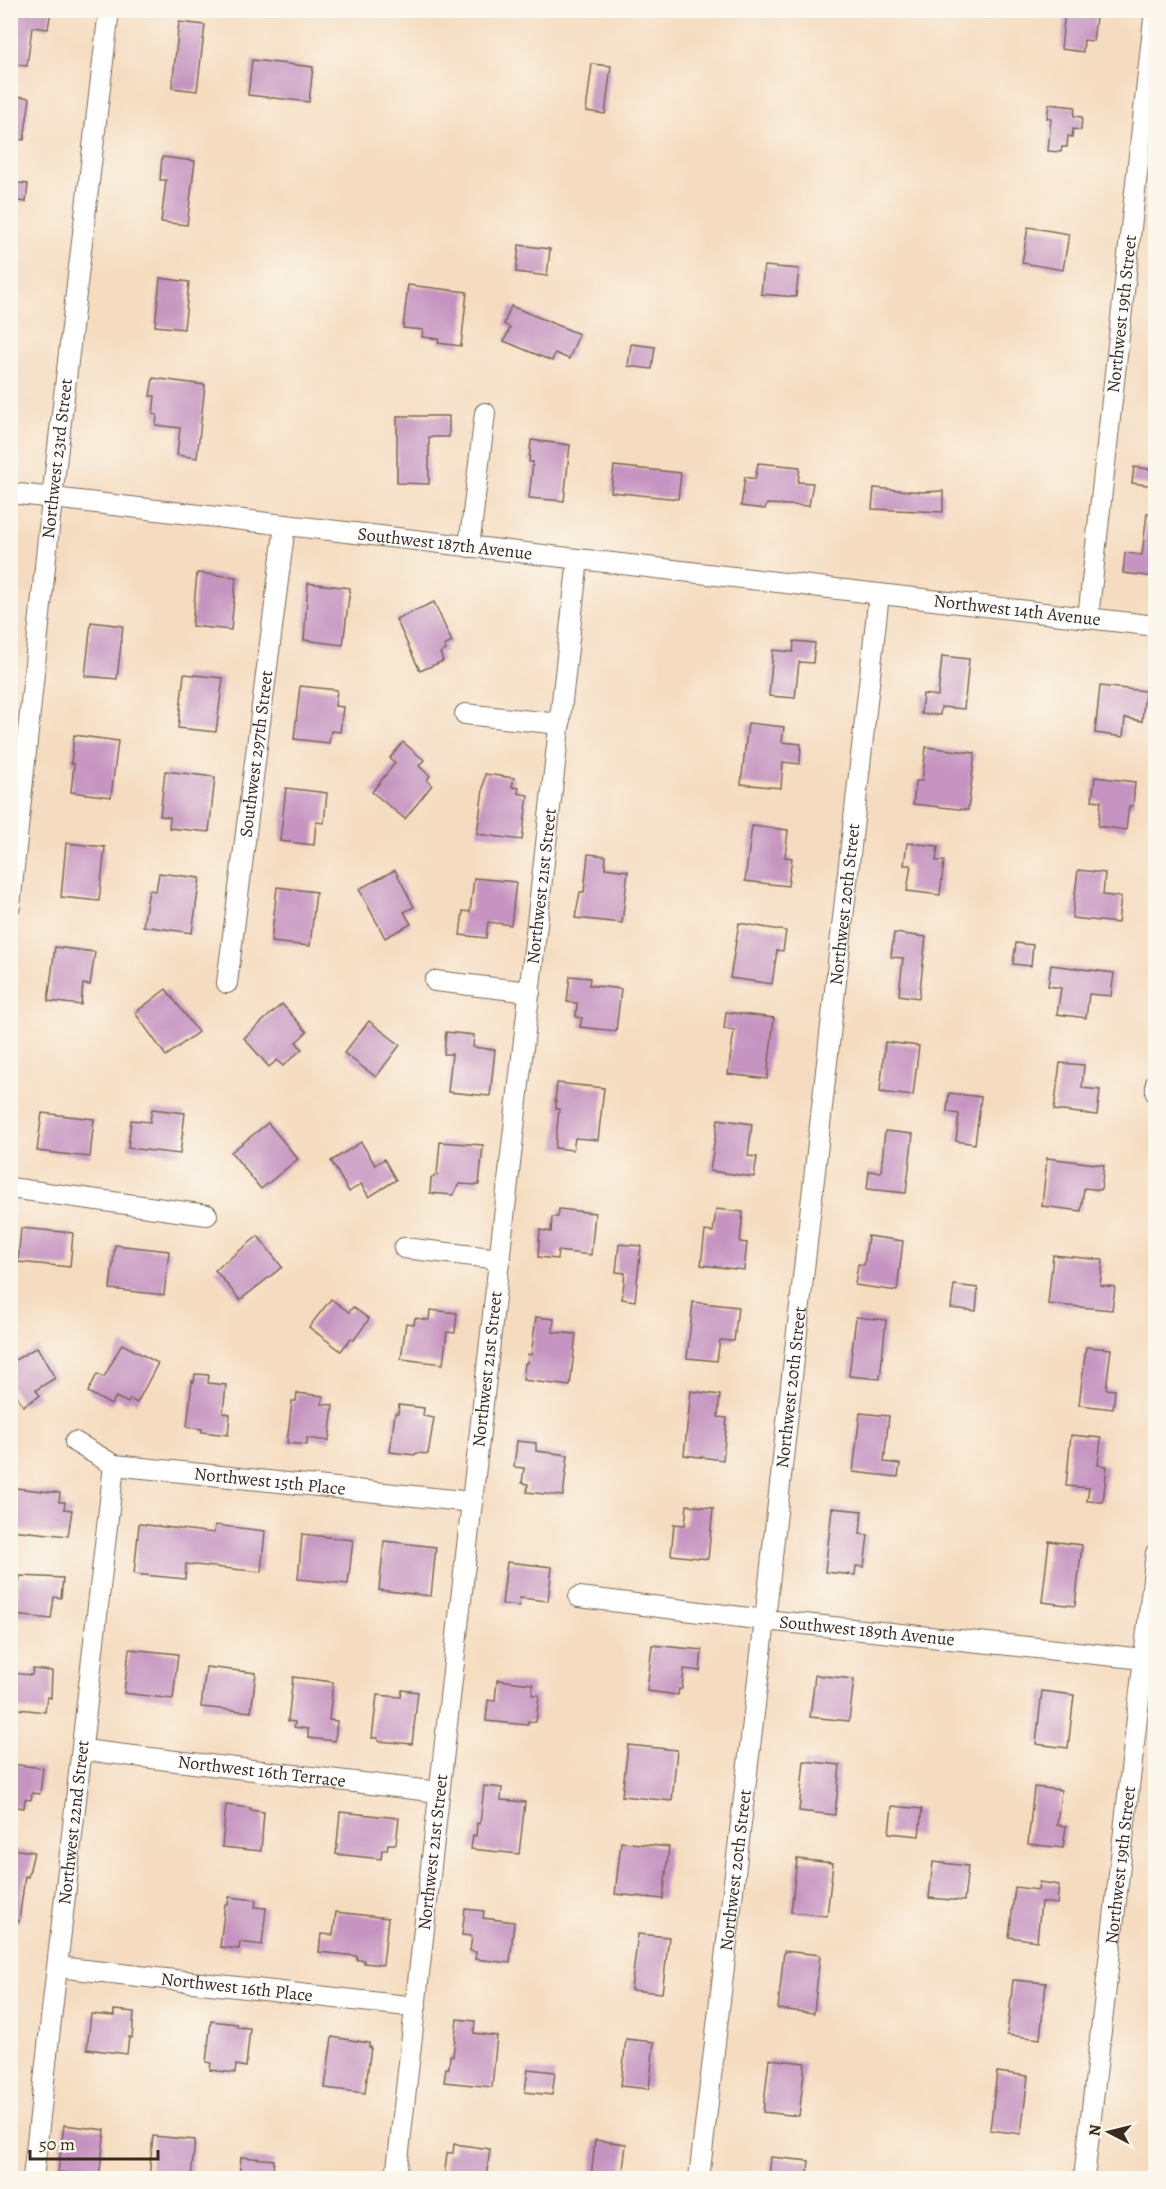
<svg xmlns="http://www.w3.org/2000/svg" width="1166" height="2189" font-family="Alegreya,serif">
<rect width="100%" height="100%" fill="#fbf7ec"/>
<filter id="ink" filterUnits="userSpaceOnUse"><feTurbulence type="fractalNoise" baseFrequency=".0167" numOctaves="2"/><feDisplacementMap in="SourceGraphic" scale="12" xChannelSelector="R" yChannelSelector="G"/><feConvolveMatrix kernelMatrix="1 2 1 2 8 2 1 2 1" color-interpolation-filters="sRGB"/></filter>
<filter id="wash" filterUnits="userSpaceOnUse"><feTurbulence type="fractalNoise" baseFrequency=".008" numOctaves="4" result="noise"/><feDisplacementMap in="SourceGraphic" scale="24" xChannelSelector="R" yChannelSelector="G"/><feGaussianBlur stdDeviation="1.35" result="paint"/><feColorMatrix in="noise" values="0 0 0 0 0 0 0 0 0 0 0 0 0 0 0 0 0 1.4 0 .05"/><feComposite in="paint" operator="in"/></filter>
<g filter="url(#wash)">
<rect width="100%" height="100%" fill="#f5dcc0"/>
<g id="blocks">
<g fill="#c694c1">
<path d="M10,10H51L48,29L32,27L27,66L10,64Z"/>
<path d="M1065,10H1097L1093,41L1084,40L1083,52L1061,49Z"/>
<path d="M179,22L205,25L197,91L172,88Z"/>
<path d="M252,60L313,67L309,102L248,95Z"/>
<path d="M592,64L611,66L605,114L586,111Z"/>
<path d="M10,95L30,98L24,140L10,138Z"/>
<path d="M1049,104L1075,107L1074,116L1082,117L1081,130L1073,129L1072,137L1068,136L1067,147H1062L1061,152L1048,151L1051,118H1047Z"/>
<path d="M162,157L195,161L187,225L161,222L166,180H160Z"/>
<path d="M10,182L28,184L26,202L10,200Z"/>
<path d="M1028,227L1069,234L1063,270L1022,263Z"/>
<path d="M519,245L550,249L547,276L516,272Z"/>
<path d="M764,266L799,269L796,297L761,294Z"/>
<path d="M160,278L189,282L184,329L155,326Z"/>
<path d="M408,285L467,292L461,346L438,343L439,339L422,337L423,330L403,328Z"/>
<path d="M511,306L579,334L569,359L555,353L552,361L504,341L510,328L504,324Z"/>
<path d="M631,344L655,347L652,369L628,366Z"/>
<path d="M153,378L205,385L197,458L177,455L180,428L156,425L157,415L153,414L155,396H150Z"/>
<path d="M397,416H449V437H429V484L397,483Z"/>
<path d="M531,440L570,445L564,501L529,498L533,462H529Z"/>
<path d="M758,463L800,467L798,482L813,483L809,506L767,504L765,509L741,506L745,477L755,479Z"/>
<path d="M614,466L681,473L678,499L611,492Z"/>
<path d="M1134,467L1155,470V486L1132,483Z"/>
<path d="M874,488L923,492L943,491V512L872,509Z"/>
<path d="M1147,513L1155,514V577L1123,573L1125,553L1142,555Z"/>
<path d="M197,573L236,577L231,630L192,626Z"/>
<path d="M308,583L350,588L343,645L304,640Z"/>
<path d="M434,602L452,642L444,646L446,650L440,653L443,661L420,671L396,619Z"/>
<path d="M91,622L123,626L117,679L85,676Z"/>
<path d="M794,641L815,643L813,663L799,662L795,698L769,696L773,650L793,652Z"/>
<path d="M942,656L969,659L964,709L941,707L940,715L921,714L923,694L938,696Z"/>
<path d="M184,674L223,678L216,732L178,728Z"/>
<path d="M300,686L337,690L335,706L343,707L340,732L331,731L329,743L294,739Z"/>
<path d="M1100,686L1145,691L1142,721L1125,718L1123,737L1095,733Z"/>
<path d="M748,723L784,727L782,742L801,744L800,764L783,762L781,788L741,784Z"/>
<path d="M74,735L118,741L111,797L71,792L74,764H71Z"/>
<path d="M403,742L424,760L419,766L430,776L427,780L432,785L405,819L372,792L395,763L390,758Z"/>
<path d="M926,747L975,753L968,810L913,804L916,781H922Z"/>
<path d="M165,771L215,777L209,832L169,828L170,817L160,816Z"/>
<path d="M485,774L514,778L512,787L519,788L518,793L528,795L522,840L477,834Z"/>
<path d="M1095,777L1135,782L1133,806H1129L1126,830L1098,826L1101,801L1092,800Z"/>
<path d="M286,788L327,793L324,823L316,822L314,845L280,841Z"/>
<path d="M752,826L788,830L785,857L792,858L788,886L745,881Z"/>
<path d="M66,843L105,847L99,901L61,897Z"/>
<path d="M907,843L938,846L936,861H944L940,895L907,891L911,865H904Z"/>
<path d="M588,854L606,856L605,868L628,871L622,923L575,918L580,892H584Z"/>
<path d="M395,870L414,907L404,912L411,924L385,938L359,889Z"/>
<path d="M1078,870L1105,873L1103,895L1121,897L1118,923L1072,918Z"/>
<path d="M159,873L200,878L192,933L143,926L149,890L156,891Z"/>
<path d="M474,878L516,882L511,925L488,922L486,938L460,935L463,911L470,912Z"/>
<path d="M277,887L316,892L310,946L271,942Z"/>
<path d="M739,923L786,931L783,951L777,950L772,984L730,978Z"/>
<path d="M894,933L926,937L919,998L899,995L903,958L891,957Z"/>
<path d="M1016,943L1033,945L1031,966L1013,964Z"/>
<path d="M55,947L95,952L90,985L83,984L81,1005L48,1001Z"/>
<path d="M1051,965L1114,973L1111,996L1089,994L1086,1018L1057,1014L1061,988L1048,986Z"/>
<path d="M570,976L590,978L589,985L621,989L616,1031L580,1027L582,1018L576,1017L577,1003L567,1002Z"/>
<path d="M166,989L198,1032L166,1056L135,1013Z"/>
<path d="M282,1004L307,1032L296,1042L302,1049L283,1066L277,1060L269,1067L244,1038Z"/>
<path d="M726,1012L774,1018L767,1079L728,1074L734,1030L724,1029Z"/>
<path d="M369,1021L400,1045L376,1077L344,1053Z"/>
<path d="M446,1032L474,1035L473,1047L495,1050L490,1096L448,1092L452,1054H444Z"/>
<path d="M885,1042L919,1046L913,1096L880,1092Z"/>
<path d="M1060,1063L1084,1065L1082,1088L1100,1090L1097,1115L1054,1110Z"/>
<path d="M557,1083L604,1088L598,1140L575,1138L573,1150L555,1148L559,1109H556V1101H555Z"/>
<path d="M949,1093L981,1097L975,1144L956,1141L959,1114L947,1112Z"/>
<path d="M152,1109L185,1113L180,1154L128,1148L131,1120L150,1122Z"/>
<path d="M42,1113L94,1119L90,1157L37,1151Z"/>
<path d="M718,1119L752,1124L748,1156L757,1157L754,1177L710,1171Z"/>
<path d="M268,1123L298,1159L261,1189L231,1152Z"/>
<path d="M885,1131L913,1134L906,1193L867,1189L869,1171L881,1172Z"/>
<path d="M361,1142L375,1165L384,1159L396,1180L369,1197L361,1184L349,1192L331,1161Z"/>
<path d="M440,1142L483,1145L479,1185L459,1184L453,1195L430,1193L431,1178L437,1175Z"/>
<path d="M1047,1158L1104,1165L1101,1190L1084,1188L1081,1211L1042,1206Z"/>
<path d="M559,1209L595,1213L591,1255L558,1251L557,1259L538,1257L540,1230L551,1232L552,1217H558Z"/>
<path d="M716,1209L743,1212L740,1242L747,1243L744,1270L701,1265L705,1231L713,1232Z"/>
<path d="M21,1228L73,1233L70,1267L18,1262Z"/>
<path d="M258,1236L282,1267L240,1300L215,1270Z"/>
<path d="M868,1236L903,1241L897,1291L855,1285L858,1264L864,1265Z"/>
<path d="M619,1244L641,1246L635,1301L622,1299L625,1273L616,1272Z"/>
<path d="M115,1245L169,1251L164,1295L110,1289Z"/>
<path d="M1053,1255L1103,1260L1100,1285L1115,1287L1112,1310L1048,1304Z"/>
<path d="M954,1285L978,1288L976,1311L951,1308Z"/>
<path d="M331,1299L349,1312L353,1307L369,1319L354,1340L351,1338L341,1351L309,1327Z"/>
<path d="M693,1302L738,1307L734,1341L720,1340L717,1361L687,1358Z"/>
<path d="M430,1310L457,1313L455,1333L447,1332L443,1364L401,1359L406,1323L414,1324L415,1318L429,1320Z"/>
<path d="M536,1317L554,1319L553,1332L576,1334L570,1386L523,1380L525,1363H527L528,1354L531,1355Z"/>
<path d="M856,1317L886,1320L880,1379L849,1376Z"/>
<path d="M122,1344L158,1363L137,1403L130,1399L128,1403L116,1397L111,1405L88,1392L97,1374L104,1377Z"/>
<path d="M37,1347L55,1378L36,1390L40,1396L23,1406L10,1384V1363Z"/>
<path d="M1086,1347L1111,1349L1106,1389L1115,1390L1113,1409L1079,1405Z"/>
<path d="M195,1374L209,1375L208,1383L226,1385L223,1413L230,1414L228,1435L202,1432V1429L187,1427L192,1381L194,1382Z"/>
<path d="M691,1391L720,1395L718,1417L727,1418L723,1460L684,1455Z"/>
<path d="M297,1393L323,1396L322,1404L333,1405L329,1441L307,1438V1445L287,1443L292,1401H296Z"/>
<path d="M399,1405L424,1408L423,1416L434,1418L428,1454L416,1453L415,1455L390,1452L395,1413H398Z"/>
<path d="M860,1413L889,1416L884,1462L900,1464L898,1477L853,1472Z"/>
<path d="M1071,1435L1101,1438L1098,1465L1107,1466L1103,1502L1087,1501L1089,1488L1066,1486Z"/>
<path d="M517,1441L536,1443V1451L568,1455L563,1496L527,1492L528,1484L522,1483L524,1468L514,1467Z"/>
<path d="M16,1488L60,1493L59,1502H65L64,1509L72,1510L68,1536L11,1530Z"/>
<path d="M687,1505L713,1508L708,1559L671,1555L674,1524L685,1525Z"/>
<path d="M832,1508L862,1511L860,1534L868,1535L864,1567L856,1566L855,1575L825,1572Z"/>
<path d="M139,1524L214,1533L215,1525L265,1531L261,1572L186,1564L185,1579L134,1574Z"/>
<path d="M302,1534L353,1540L348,1584L298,1579Z"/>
<path d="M384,1541L436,1547L431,1596L379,1590Z"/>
<path d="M1049,1541L1082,1545L1075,1606L1042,1602Z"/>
<path d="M507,1562L552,1567L548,1601L520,1598L519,1606L502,1604Z"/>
<path d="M20,1576L63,1578L61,1598L54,1597L51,1619L15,1615Z"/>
<path d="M652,1645L702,1650L700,1671L684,1669L682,1689H679L678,1695L647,1691Z"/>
<path d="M129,1649L178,1654L173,1699L124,1693Z"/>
<path d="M206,1667L256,1673L251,1712L201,1707Z"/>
<path d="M33,1669L52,1671L51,1698L47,1697L45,1712L10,1708V1673L32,1675Z"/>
<path d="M815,1675L854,1679L849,1721L810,1717Z"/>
<path d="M293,1677L333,1682L329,1720L337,1721L335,1741L308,1738V1729L294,1727L295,1722L288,1721Z"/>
<path d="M497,1680L533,1684L532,1695H539L536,1722L528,1721V1725L486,1721L488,1700L495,1701Z"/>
<path d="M402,1690L418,1692L412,1744L378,1741V1738H372L377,1695L401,1697Z"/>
<path d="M1042,1691L1074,1695L1068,1748L1036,1744Z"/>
<path d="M628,1745L677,1750L672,1801L622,1796Z"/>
<path d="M804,1761L840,1765L835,1815L799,1811Z"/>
<path d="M10,1764L43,1768L40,1794L32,1793L31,1800L25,1799L24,1808L10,1806Z"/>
<path d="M484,1786L502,1788L501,1800L525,1802L519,1854L471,1849L473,1835L476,1836L477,1823L480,1824Z"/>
<path d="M1034,1787L1061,1790L1057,1825L1066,1826L1063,1848L1028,1844Z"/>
<path d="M226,1805L251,1808L250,1810L264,1812L261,1851L222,1847Z"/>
<path d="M892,1806L922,1809L919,1836L889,1833Z"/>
<path d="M340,1812L399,1818L396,1844H388L387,1850H382L381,1859L336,1854Z"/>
<path d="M621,1842L669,1847L663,1899L615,1894Z"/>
<path d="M10,1849L34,1852L28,1877L25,1876L19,1922H10Z"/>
<path d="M797,1859L833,1863L827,1916L791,1912Z"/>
<path d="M933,1862L968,1866L964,1901L929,1898Z"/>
<path d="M1039,1882L1059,1885L1057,1904L1041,1902L1037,1941L1009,1937L1015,1887L1038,1890Z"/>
<path d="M229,1897L256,1900L255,1907L266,1908L262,1945L240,1942L239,1949L220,1947L225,1904H228Z"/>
<path d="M465,1909L484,1911L483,1918L514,1922L510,1963L475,1959L476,1952L470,1951L472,1936L462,1935Z"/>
<path d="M336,1912L388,1918L383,1965L364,1963V1960H357V1956L319,1952L321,1934L333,1935Z"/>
<path d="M638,1934L669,1937L662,1993L631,1990Z"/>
<path d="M784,1951L820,1955L814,2013L778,2009Z"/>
<path d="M1013,1980L1046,1983L1040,2039L1007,2035Z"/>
<path d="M114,2010L134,2012L132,2038L129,2037L127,2054L87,2049L91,2014L114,2016Z"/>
<path d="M457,2019L475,2021L474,2033L497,2036L492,2087L444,2082L446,2068H449L450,2055L453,2056Z"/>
<path d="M211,2021L237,2024V2027L250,2028L246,2067L236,2065L235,2073L210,2070L211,2063L206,2062Z"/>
<path d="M332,2037L369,2043V2047H371L365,2093L325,2088Z"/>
<path d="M626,2039L654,2042L649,2089L621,2086Z"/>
<path d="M769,2059L805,2063L799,2116L763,2112Z"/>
<path d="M528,2069L555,2072L552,2095L525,2092Z"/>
<path d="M997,2072L1028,2076L1021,2134L990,2130Z"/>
<path d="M64,2125L105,2130L99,2178L67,2177V2173L58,2172Z"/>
<path d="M153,2136L195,2140L191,2178H149Z"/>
<path d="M595,2140L626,2144L622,2178H591Z"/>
<path d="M454,2144L490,2149L486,2178H444L447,2153H453Z"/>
<path d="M241,2157L274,2160L272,2178H239Z"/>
<path d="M771,2157L809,2161L807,2178H769Z"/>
</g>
</g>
</g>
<g filter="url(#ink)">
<use href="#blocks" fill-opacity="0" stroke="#7c6857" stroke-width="1.5"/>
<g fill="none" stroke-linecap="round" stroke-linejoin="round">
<g stroke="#7c6857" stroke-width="22">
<g id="minor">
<path id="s1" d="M10,493L1156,626"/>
<path d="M469,547L485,413"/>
<path id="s2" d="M1088,618L1155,10"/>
<path d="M465,714L560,724"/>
<path id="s3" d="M10,906L52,499L109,10"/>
<path d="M435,981L530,992"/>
<path id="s4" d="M227,983L285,525"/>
<path d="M1156,1083V1093"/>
<path d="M10,1188L207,1215"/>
<path d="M404,1248L500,1259"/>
<path id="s5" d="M75,1442L114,1465L472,1502"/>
<path id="s6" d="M579,1597L765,1620L1154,1660"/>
<path id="s7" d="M83,1750L439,1792"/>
<path id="s8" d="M58,1967L416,2007"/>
<path id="s9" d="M33,2178L114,1465"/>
<path id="s10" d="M396,2178L578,559"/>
<path id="s11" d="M699,2178L765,1620L879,594"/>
<path id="s12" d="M1084,2178L1156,1553"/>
</g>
</g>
<use href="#minor" stroke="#fff" stroke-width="20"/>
</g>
</g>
<g text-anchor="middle" stroke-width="4.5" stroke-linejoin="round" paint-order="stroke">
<g font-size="18" fill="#3b2a1e" stroke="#fbf7ec">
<text dy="6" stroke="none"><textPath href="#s2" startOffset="306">Northwest 19th Street</textPath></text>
<text dy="6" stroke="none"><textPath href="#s3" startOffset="450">Northwest 23rd Street</textPath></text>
<text dy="6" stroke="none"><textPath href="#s1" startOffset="438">Southwest 187th Avenue</textPath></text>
<text dy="6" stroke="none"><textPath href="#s1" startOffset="1014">Northwest 14th Avenue</textPath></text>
<text dy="6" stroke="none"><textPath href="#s4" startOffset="231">Southwest 297th Street</textPath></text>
<text dy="6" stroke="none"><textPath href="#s10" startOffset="1300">Northwest 21st Street</textPath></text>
<text dy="6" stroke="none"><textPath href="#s11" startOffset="1282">Northwest 20th Street</textPath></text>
<text dy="6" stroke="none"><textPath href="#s10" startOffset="814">Northwest 21st Street</textPath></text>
<text dy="6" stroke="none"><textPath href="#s11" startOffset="796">Northwest 20th Street</textPath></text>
<text dy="6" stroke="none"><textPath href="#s5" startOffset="202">Northwest 15th Place</textPath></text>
<text dy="6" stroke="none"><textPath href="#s6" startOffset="290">Southwest 189th Avenue</textPath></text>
<text dy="6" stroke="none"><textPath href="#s7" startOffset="180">Northwest 16th Terrace</textPath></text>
<text dy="6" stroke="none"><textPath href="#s9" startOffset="358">Northwest 22nd Street</textPath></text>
<text dy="6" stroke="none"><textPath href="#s10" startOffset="328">Northwest 21st Street</textPath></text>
<text dy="6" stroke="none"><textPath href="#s12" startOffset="315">Northwest 19th Street</textPath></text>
<text dy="6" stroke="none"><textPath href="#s11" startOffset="310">Northwest 20th Street</textPath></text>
<text dy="6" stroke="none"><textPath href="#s8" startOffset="180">Northwest 16th Place</textPath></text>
</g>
</g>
<rect width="1166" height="2189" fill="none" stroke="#fbf7ec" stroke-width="36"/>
<g transform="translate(1109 2132) rotate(277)" stroke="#fbf7ec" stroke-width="4.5" paint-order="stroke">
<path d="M0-4.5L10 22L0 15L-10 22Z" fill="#3b2a1e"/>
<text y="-9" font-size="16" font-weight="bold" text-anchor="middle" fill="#3b2a1e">N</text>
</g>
<path d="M30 2150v9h128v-9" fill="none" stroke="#3b2a1e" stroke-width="3"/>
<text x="39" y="2150" font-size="18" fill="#3b2a1e" stroke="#fbf7ec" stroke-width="4.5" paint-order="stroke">50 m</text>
</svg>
